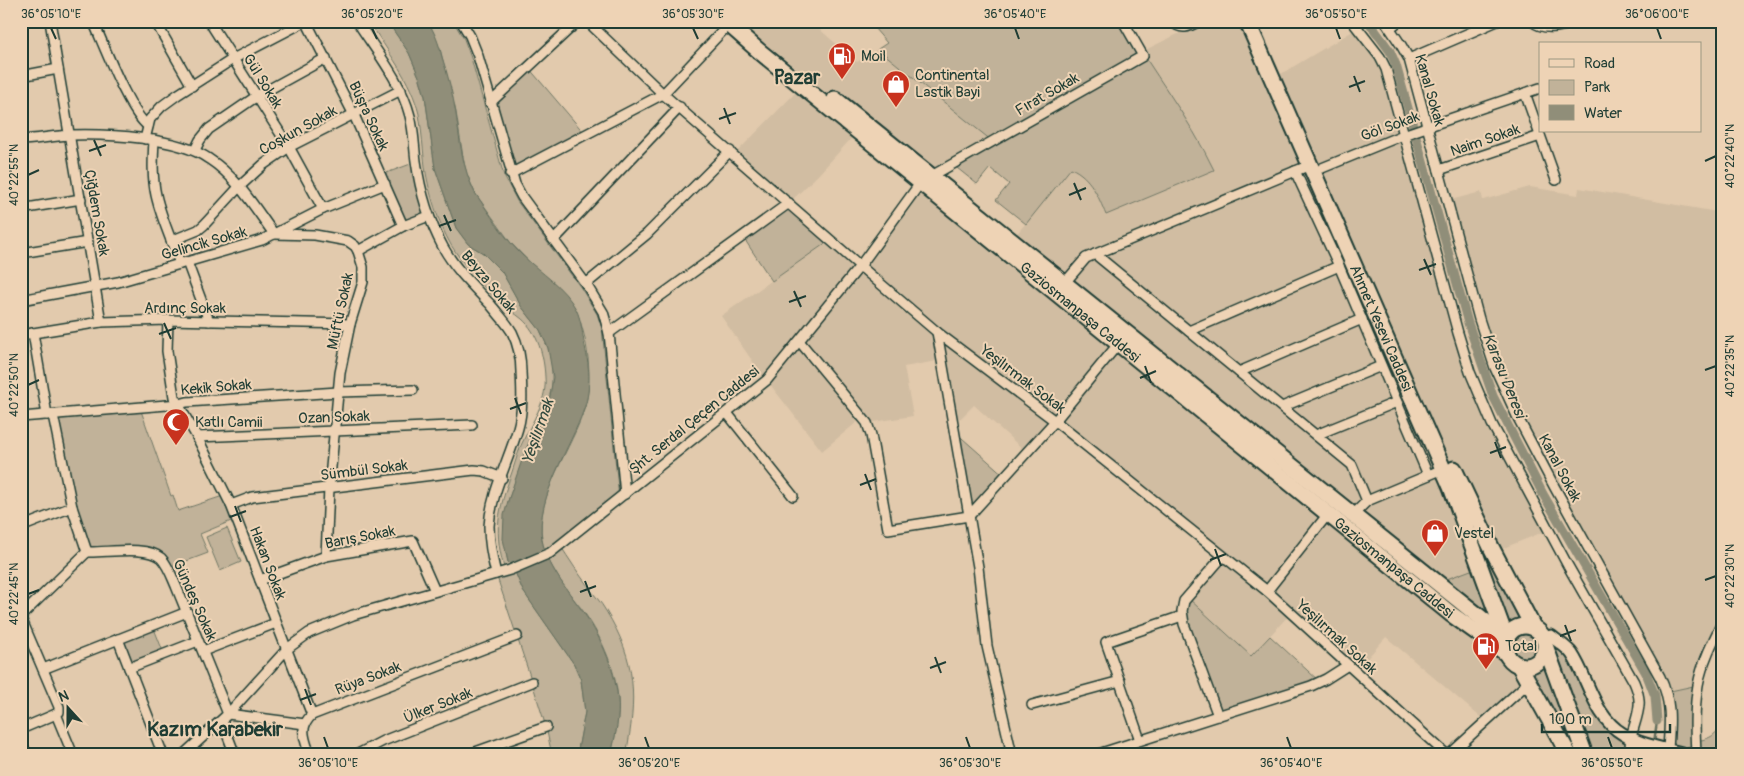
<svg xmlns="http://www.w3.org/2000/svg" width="1744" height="776" font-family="Pangolin,sans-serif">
<rect width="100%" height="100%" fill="#e2caad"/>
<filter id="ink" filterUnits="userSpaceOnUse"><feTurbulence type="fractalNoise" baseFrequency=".02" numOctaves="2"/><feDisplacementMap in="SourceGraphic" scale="10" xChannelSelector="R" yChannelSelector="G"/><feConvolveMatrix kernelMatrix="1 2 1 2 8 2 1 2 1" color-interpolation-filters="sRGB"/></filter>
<g filter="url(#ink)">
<g fill="#d1bda2">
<path d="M737,21H810L857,62L878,49L993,141L931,176L1011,241L1071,168L1081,173L1089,181L1097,193L1106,215L1214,170L1203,147L1141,52L1186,30L1199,21H1258L1281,74L1358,28L1380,57L1470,372L1548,530L1494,552L1515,663L1529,682L1485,721L1386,637L1355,672L1291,613L1251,656L1187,597L1222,556L1055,421L1026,452L974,405L961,418L952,421L942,360L904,367L913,416L867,423L862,418L822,451L758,369L721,316L830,240L859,266L931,176Z"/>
<path d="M802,86L858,131L818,175L789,203L734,155Z"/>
<path d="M1530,187L1578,195L1579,188L1723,213V621L1698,685L1666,692L1505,392L1447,201L1481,192L1483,200Z"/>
</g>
<g fill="#c1b299" stroke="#707866">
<path d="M369,21H387L409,53L420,79L425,96L435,168L456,228L468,244L483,253L502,272L521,306L540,330L548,348L552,366V385L548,404L530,440L508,501L506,553L508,562L513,567L523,591L574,664L581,680L585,712L577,755H552L546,727L530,676L496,574L505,571C493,531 498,511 512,472C516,460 519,448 525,437C535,417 547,399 545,377C544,356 538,333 522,319C515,313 507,309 500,303C483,287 464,266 451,245C438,222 429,194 425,167C423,150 422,131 419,114C411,80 387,51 369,21Z"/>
<path d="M427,21H453L464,39L471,58L504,176L517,201L581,288L597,314L602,328L619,498L560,545C569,559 578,573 588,586C594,595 601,602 606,611C637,661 637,699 626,755H611C615,737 620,717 618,698C615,666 600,634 581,608C567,591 545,562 542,539C535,494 573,448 585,407C593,376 588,339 576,310L511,243L475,193L467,174L464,163L456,112L440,49L431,27Z"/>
<path d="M868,21H1123C1152,72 1189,117 1214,170L1106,215C1098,196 1091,177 1071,168L1026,224L996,200L1009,184L990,168L977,184L952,164L992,141L878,49L887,43Z"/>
<path d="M528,67L585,134L510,174L490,103Z"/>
<path d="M416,162L429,216L403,226L381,175Z"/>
<path d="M789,203L830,240L772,281L743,237Z"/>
<path d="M140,408L171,496L173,495L178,511L226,495L236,519L200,534L208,553L168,568L157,556L87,552L53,415Z"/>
<path d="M954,431L1005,476L969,516Z"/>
<path d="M1474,511L1537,629L1543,635L1570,652L1597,704L1630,738L1631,755H1569L1515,663L1436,583L1479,567L1462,515Z"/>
<path d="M227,528L241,562L220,571L206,537Z"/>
<path d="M1187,597L1251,656L1270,636L1320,682L1218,716L1185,629Z"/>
<path d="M153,626L164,654L129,668L118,639Z"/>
<path d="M1698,685L1696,741C1714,738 1718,734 1723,716V755H1676L1668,749L1666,692Z"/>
</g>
<path fill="#908e79" stroke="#636e5d" d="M387,21H427C435,32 439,44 442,57C448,75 453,95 456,114C460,141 462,167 475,193C490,214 504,238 523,256C541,273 564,287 576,309C581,319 582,331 584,342C589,364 592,387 584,409C571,447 535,498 542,540C547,565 567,590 581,609C600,635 614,666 618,699C620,717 615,737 611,755H577L585,712L581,680L574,664L523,591L513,567L508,562L503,539L504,515L508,501L525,451L545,411L550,396L553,377L548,348L540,330L521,306L502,272L483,253L468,244L456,228L435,168L425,96L420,79L409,53Z"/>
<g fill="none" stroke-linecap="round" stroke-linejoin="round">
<path stroke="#636e5d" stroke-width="2.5" d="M1654,743L1657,721"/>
<path stroke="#908e79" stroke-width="9" d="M1368,21L1390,51L1396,65L1468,323L1493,396L1543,494L1646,673L1655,696L1657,721"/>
<g stroke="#1f3d34" stroke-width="12">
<g id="minor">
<path d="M50,21L101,322"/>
<path d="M93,21C104,45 129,112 148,126"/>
<path d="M155,21L192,86"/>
<path d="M209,21L289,147L323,209"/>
<path d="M306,21L354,115L403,226"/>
<path d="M357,21C376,51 401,81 410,116C414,131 414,146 416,161C420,190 429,221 443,247C455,269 474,287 491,305C498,314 506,322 512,332C518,344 521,359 521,372C522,390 523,411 518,428C509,460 491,492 489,526C489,542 492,558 496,574"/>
<path d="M461,21L470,36L478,56L515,184L522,197L586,284L603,312L609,333L625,494"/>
<path d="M587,21L663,94L875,279L937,332L1055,421L1267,591L1447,755"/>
<path d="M1172,21C1181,31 1189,27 1199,21"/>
<path d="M1352,21L1380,57L1386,69L1458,333L1470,372L1492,424L1568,566L1634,682C1637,689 1640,697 1639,705C1638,722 1627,737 1631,755"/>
<path d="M1385,21L1401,45L1409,59L1479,319L1495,368L1517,416L1555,488L1660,677C1672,703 1670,721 1668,749"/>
<path d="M1532,21C1546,33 1565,25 1581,21"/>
<path d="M1390,28L1399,21"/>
<path d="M1409,59L1497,21"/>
<path d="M21,76L58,69"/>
<path d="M1525,93L1556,180"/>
<path d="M490,103L578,21"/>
<path d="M145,139L150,119L162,106L177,95L233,59L306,21"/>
<path d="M21,140C38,139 54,136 71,135C109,134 178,137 209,159C237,177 255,208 274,234L315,235L348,241L355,246L358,251L363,267V282L350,324L340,373L329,488L326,556"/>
<path d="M154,140C153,158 152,177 156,195C161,218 172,241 180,264"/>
<path d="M195,150L200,140L209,129L257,96L326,58"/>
<path d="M1322,168L1403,135L1540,88"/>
<path d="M1439,170L1540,136"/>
<path d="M1295,171L1339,266L1428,475"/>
<path d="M510,174L663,94L732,21"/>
<path d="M21,209L81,199"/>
<path d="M554,240L680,107"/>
<path d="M171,241L198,230L204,225L239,187L263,165L289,147L401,90"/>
<path d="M358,251L403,226L429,216"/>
<path d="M21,253L88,242"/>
<path d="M1095,254L1352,465L1367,501"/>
<path d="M187,262L209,321"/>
<path d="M586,284L647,234L730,151"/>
<path d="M1062,286L1086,258L1310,165"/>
<path d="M21,300L118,282L262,240L323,209L385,184"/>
<path d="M168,320L167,351L174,397L197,437L231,505L312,715"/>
<path d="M1189,331L1339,266"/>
<path d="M937,332L978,567L987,646L1012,755"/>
<path d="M33,333L47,415"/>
<path d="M609,333L789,203"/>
<path d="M21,335L101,322L168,320L350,324"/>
<path d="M800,342L867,423L871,435L888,529L969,516L1055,421L1119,343"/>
<path d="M1239,372L1362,319"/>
<path d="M1282,407L1381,366"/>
<path d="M727,413L793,496"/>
<path d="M53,415L72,507L87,552"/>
<path d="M21,417L179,404L187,402L338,392L413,390"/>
<path d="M1316,435L1397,402"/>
<path d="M197,437L472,425"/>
<path d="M231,505L252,497L474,470L484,471L502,478"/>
<path d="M1352,516L1367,501L1443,469"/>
<path d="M21,527L72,507"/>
<path d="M87,552C106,553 146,545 161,558C168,565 172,577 176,586L228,714L305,724"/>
<path d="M260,580L326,556L413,541L435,591"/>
<path d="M1267,591L1328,514"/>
<path d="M21,616L87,552"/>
<path d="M21,618L59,707V712L56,714L73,755"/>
<path d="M118,639L163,755"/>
<path d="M203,651L276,623"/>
<path d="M129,668L198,641"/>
<path d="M43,669L187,612"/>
<path d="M1032,705L1120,681"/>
<path d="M1218,716L1184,624L1182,611L1184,601L1223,556"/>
<path d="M222,721L235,755"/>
<path d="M21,729L56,714"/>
<path d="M1140,740L1106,642L1182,616"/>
<path d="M21,742L27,755"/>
<path d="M183,755L228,714L287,649L309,633L353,615L510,570L550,553L767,380L860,266L921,182L1143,56L1123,21"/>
<path d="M310,755C305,740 298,727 312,715L517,636"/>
<path d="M356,755L383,741L532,682"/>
<path d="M467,755L546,727"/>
<path d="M1095,755L1311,686L1326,679L1348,665"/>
<path d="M1449,755L1529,682"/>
<path d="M1696,755C1695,732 1694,708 1698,685C1702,663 1713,641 1723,621"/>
</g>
</g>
<g stroke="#1f3d34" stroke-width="15">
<path id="tertiary" d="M1545,639L1551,636C1558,642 1567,647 1572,654C1589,680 1594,717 1623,734C1642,746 1667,749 1689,755"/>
</g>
<g stroke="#1f3d34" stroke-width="19">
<g id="primary">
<path id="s1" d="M725,21L759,51L1451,614L1507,654"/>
<path d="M835,99L1506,638"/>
</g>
</g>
<g stroke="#1f3d34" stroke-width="19">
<g id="trunk">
<path id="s2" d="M1247,21L1451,487L1506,638"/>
<path d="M1454,469L1491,547L1533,627"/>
<circle cx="1525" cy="646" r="20"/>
<path d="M1546,648L1585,755"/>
<path d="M1519,665L1569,755"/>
</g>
</g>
<use href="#minor" stroke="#eed3b5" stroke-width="9"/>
<use href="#tertiary" stroke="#eed3b5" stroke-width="11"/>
<use href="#primary" stroke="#eed3b5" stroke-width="15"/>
<use href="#trunk" stroke="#eed3b5" stroke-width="15"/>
</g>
</g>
<path fill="none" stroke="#1f3d34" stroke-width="2" d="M51,28L56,39M372,28L377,39M693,28L698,39M1015,28L1019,39M1336,28L1340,39M1657,28L1661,39M1354,76L1360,92M1349,87L1365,81M724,108L730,124M719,119L736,113M94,140L101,156M89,151L106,145M1705,161L1716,156M28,175L39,170M1074,183L1081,200M1069,195L1086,188M444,215L451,231M439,226L456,220M1424,259L1431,275M1419,270L1436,264M794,291L801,307M789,302L806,296M164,323L171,339M159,334L176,328M1145,366L1151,383M1705,370L1716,366M1140,378L1156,371M28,385L39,380M515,398L521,414M510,409L526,403M1495,442L1501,458M1490,453L1506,447M865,474L871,490M860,485L876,479M235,506L241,522M230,517L246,511M1215,549L1221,566M1210,560L1226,554M1705,580L1716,576M585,581L591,597M580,592L596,586M28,594L39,590M1565,625L1571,641M1560,636L1576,630M935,657L941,673M930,668L946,662M305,689L311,705M300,700L316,694M324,737L328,748M645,737L649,748M966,737L970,748M1287,737L1291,748M1608,737L1612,748"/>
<defs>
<g id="fuel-pin" transform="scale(1.4375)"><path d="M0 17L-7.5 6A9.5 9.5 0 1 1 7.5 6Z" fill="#c8321e" stroke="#eed3b5"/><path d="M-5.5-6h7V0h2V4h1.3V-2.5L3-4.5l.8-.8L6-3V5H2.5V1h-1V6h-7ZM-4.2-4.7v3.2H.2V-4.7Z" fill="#fff"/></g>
<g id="shop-pin" transform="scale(1.4375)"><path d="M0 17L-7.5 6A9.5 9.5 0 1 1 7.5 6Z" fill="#c8321e" stroke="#eed3b5"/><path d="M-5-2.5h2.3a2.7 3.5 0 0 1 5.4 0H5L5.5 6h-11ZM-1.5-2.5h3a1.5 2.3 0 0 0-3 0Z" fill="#fff"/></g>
<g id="mosque-pin" transform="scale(1.4375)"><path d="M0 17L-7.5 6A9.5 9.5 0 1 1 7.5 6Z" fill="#c8321e" stroke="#eed3b5"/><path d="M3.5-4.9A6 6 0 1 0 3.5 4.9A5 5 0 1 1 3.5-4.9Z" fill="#fff"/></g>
</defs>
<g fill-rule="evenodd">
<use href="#fuel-pin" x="842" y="56"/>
<use href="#shop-pin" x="896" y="84"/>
<use href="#mosque-pin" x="176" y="422"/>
<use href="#shop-pin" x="1435" y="533"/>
<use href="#fuel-pin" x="1486" y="646"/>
</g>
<g text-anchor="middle" stroke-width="4" stroke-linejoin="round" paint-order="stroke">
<g font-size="15" fill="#1f3d34" stroke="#eed3b5" text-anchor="start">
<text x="861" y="61">Moil</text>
<text x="915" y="80">Continental<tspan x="915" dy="17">Lastik Bayi</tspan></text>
<text x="195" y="427">Katlı Camii</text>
<text x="1454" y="538">Vestel</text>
<text x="1505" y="651">Total</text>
</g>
<g font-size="15" fill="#1f3d34" stroke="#eed3b5">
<text transform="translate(263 81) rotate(58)" y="5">Gül Sokak</text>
<text transform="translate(1430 90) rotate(74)" y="5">Kanal Sokak</text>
<text transform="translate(1047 94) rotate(-30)" y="5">Fırat Sokak</text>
<text transform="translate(369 116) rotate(65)" y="5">Büşra Sokak</text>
<text transform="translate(1390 126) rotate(-20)" y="5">Göl Sokak</text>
<text transform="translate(298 130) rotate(-29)" y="5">Coşkun Sokak</text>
<text transform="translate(1485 140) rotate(-19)" y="5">Naim Sokak</text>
<text transform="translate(97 213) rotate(80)" y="5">Çiğdem Sokak</text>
<text transform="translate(204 243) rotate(-16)" y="5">Gelincik Sokak</text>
<text transform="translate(489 282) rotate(50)" y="5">Beyza Sokak</text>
<text x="185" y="313">Ardınç Sokak</text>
<text transform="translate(340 311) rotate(-78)" y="5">Müftü Sokak</text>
<text dy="5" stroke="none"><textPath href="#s1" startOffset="459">Gaziosmanpaşa Caddesi</textPath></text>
<text dy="5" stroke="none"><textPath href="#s2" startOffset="335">Ahmet Yesevi Caddesi</textPath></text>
<text transform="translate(1023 379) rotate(37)" y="5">Yeşilırmak Sokak</text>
<text transform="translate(216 387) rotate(-5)" y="5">Kekik Sokak</text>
<text transform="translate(334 417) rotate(-2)" y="5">Ozan Sokak</text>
<text transform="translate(694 420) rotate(-39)" y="5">Şht. Serdal Çeçen Caddesi</text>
<text transform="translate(1560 468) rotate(62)" y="5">Kanal Sokak</text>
<text transform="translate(364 470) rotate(-7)" y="5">Sümbül Sokak</text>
<text transform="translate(360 537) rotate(-11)" y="5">Barış Sokak</text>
<text transform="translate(268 563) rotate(69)" y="5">Hakan Sokak</text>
<text dy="5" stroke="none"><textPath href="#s1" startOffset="864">Gaziosmanpaşa Caddesi</textPath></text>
<text transform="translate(195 600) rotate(66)" y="5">Gündeş Sokak</text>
<text transform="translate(1337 637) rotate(42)" y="5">Yeşilırmak Sokak</text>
<text transform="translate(368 678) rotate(-21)" y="5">Rüya Sokak</text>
<text transform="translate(438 705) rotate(-22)" y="5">Ülker Sokak</text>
</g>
<g font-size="16" font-style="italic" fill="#30493e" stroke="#eed3b5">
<text transform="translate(1505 375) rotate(68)" y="6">Karasu Deresi</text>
<text transform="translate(537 431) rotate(-71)" y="6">Yeşilırmak</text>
</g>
<g font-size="20" font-weight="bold" fill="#1f3d34" stroke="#eed3b5">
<text x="797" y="84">Pazar</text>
<text x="215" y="736">Kazım Karabekir</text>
</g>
</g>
<rect width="1744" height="776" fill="none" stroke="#eed3b5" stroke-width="55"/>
<rect x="1539" y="42" width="162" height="90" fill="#eed3b5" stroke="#9b9781"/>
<rect x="1549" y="59" width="25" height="8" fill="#eed3b5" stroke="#9b9781"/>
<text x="1584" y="68" font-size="15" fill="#1f3d34">Road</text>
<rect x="1549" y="80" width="25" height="15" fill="#c1b299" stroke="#9b9781"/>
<text x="1584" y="92" font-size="15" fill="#1f3d34">Park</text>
<rect x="1549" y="105" width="25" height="15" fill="#908e79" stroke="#9b9781"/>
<text x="1584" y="118" font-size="15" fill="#1f3d34">Water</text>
<g transform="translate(68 708) rotate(339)" stroke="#eed3b5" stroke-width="4" paint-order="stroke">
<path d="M0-4L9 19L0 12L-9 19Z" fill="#1f3d34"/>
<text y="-8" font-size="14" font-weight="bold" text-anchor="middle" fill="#1f3d34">N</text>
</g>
<path d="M1542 724v8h128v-8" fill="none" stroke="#1f3d34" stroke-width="2.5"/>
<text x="1549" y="724" font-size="15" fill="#1f3d34" stroke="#eed3b5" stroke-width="4" paint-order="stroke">100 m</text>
<rect x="28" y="28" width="1688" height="720" fill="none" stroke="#1f3d34" stroke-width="2"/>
<g font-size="12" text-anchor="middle" fill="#1f3d34">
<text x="51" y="18">36°05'10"E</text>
<text x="372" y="18">36°05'20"E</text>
<text x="693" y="18">36°05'30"E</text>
<text x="1015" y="18">36°05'40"E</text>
<text x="1336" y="18">36°05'50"E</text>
<text x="1657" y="18">36°06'00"E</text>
<text transform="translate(1730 156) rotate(-90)" y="4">40°22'40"N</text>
<text transform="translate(14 175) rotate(-90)" y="4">40°22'55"N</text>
<text transform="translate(1730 366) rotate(-90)" y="4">40°22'35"N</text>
<text transform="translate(14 385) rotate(-90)" y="4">40°22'50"N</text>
<text transform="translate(1730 576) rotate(-90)" y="4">40°22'30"N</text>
<text transform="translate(14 594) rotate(-90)" y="4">40°22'45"N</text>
<text x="328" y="767">36°05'10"E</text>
<text x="649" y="767">36°05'20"E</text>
<text x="970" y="767">36°05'30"E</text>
<text x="1291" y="767">36°05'40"E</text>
<text x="1612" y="767">36°05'50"E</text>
</g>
</svg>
